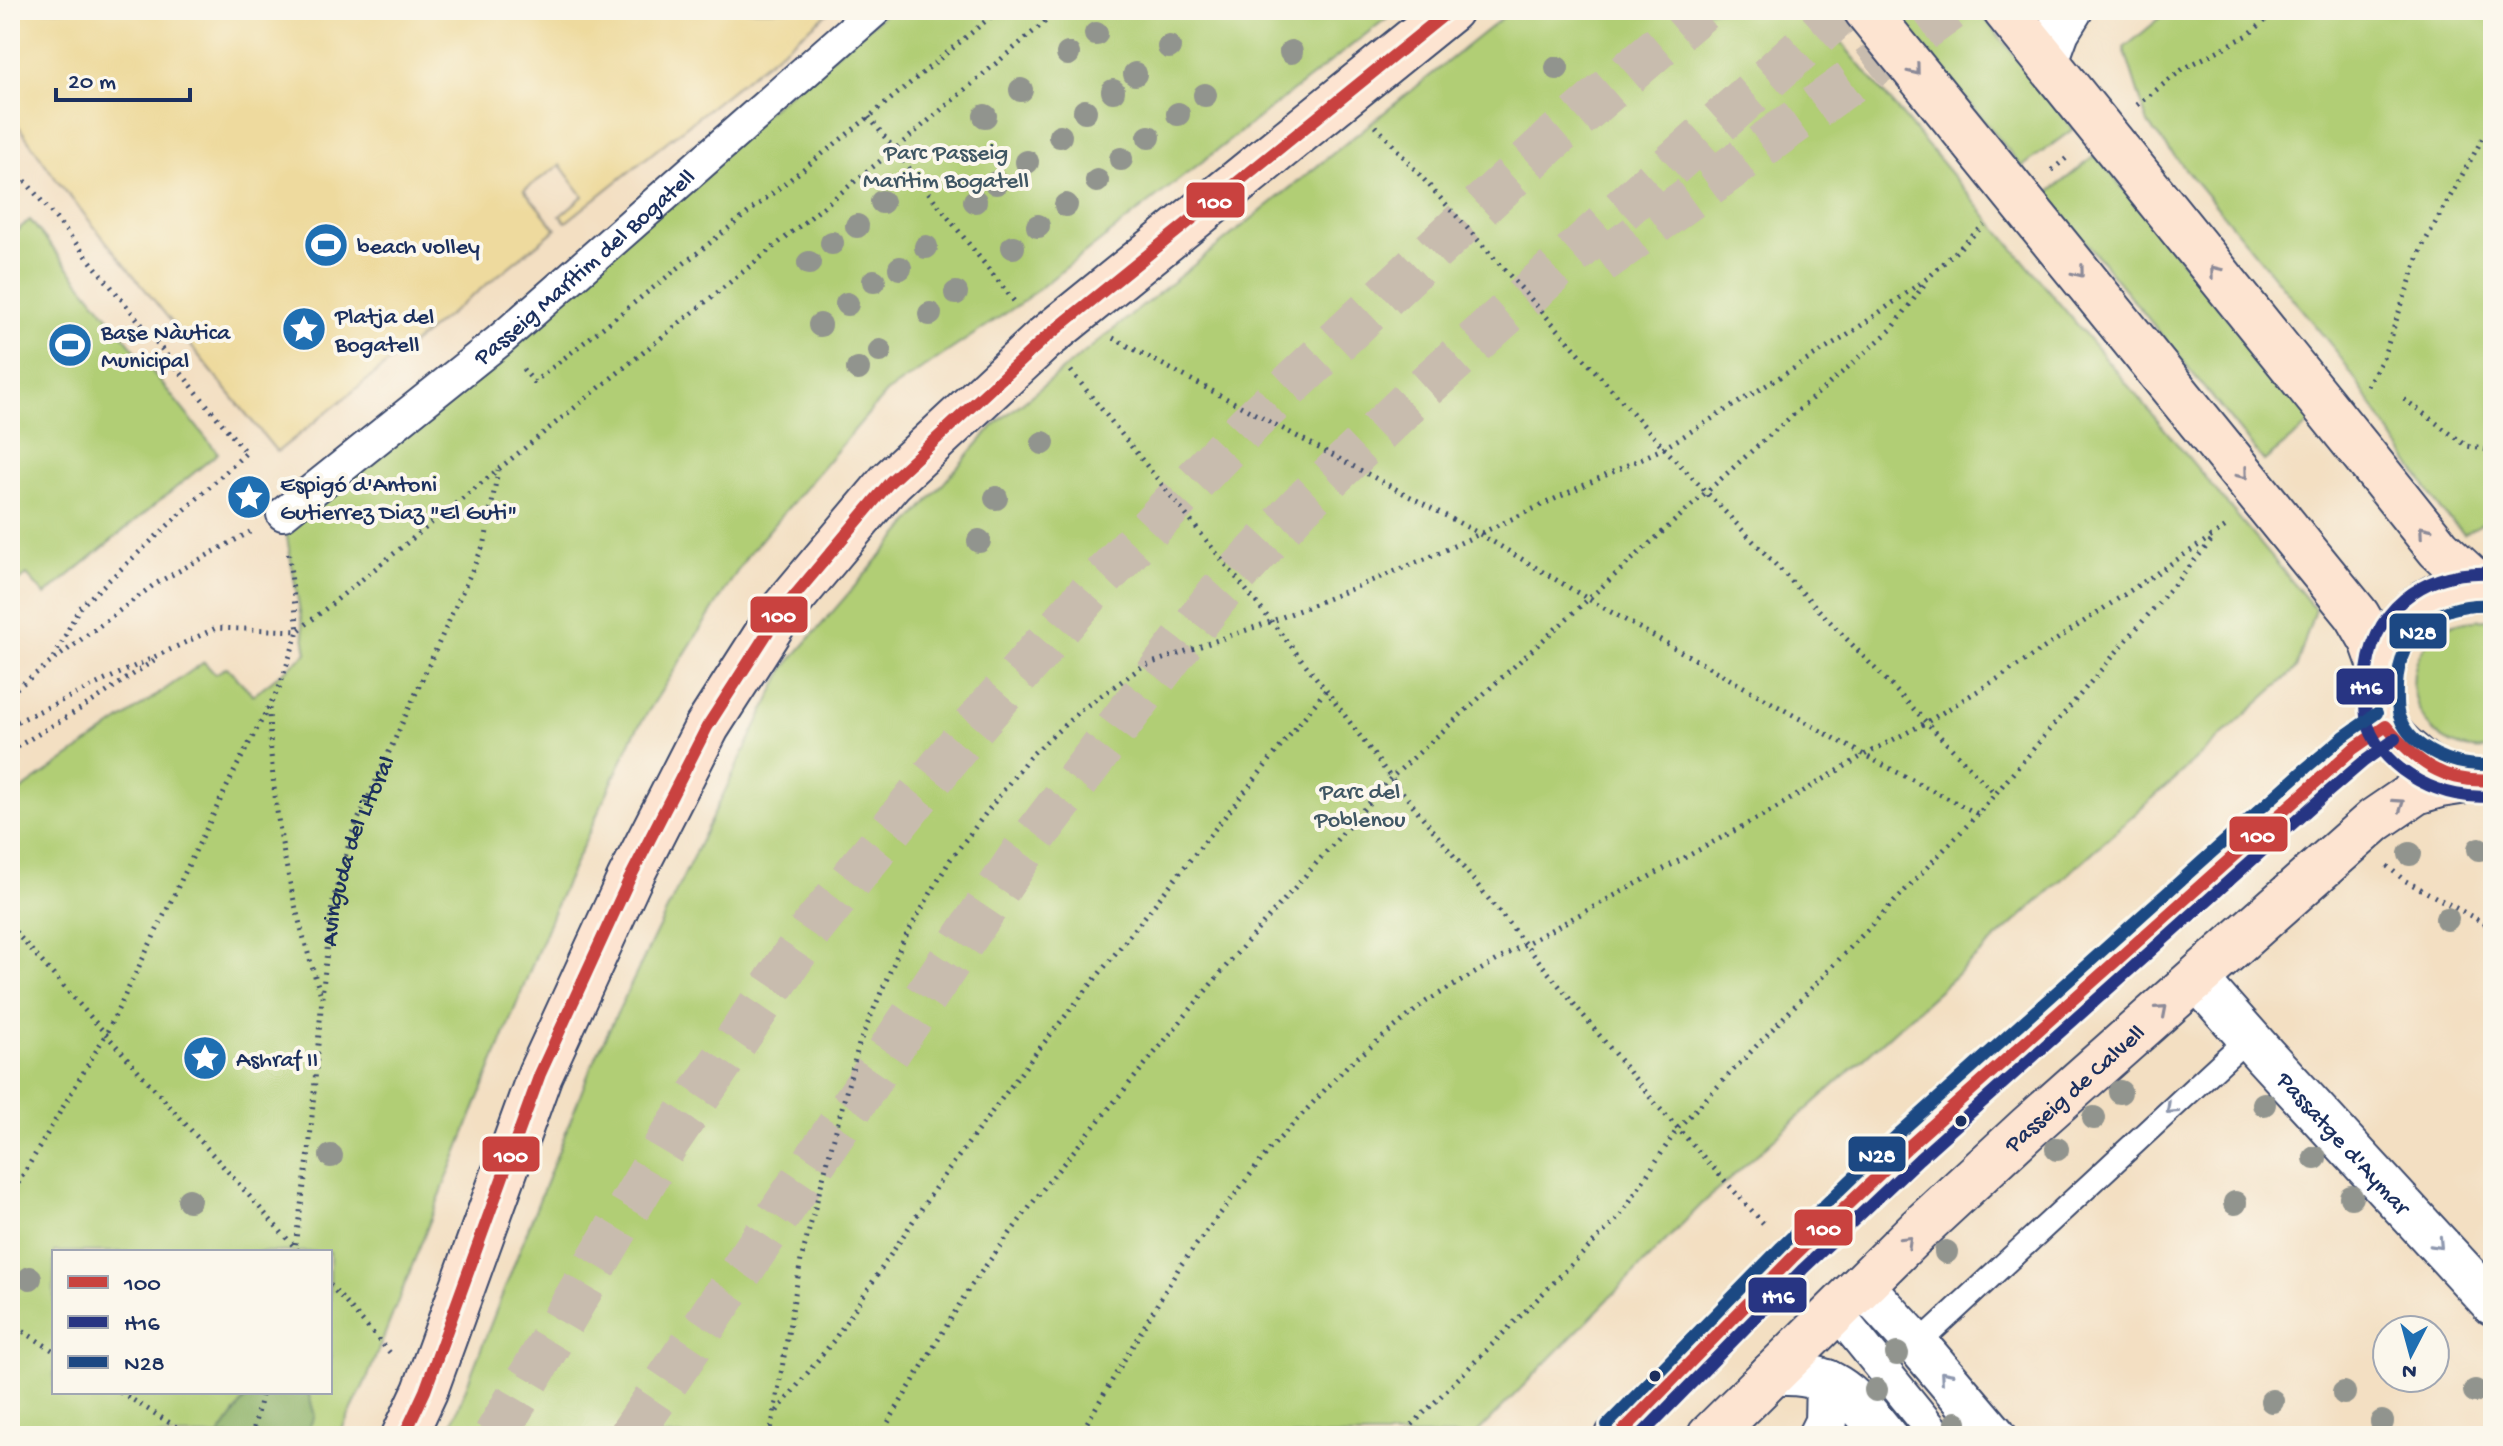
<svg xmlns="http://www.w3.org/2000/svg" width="2503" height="1446" font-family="'Gochi Hand',sans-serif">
<rect width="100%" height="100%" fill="#fbf7ec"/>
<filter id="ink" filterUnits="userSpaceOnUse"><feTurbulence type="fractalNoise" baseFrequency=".0125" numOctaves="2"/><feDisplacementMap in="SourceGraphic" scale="16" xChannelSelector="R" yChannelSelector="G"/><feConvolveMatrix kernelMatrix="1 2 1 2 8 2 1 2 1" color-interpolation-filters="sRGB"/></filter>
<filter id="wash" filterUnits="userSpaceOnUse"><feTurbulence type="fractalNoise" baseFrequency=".006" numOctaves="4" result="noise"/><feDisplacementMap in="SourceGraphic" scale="32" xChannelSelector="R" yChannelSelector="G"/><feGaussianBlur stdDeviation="1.8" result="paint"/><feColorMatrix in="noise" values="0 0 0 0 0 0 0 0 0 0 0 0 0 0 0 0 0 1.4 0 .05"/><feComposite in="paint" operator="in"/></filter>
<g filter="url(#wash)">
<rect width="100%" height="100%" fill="#f3dfc2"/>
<g fill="#b1ce75" stroke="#667e6a" stroke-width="2" fill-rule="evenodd">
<path d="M889,10H1397L1018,305L886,393L747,556L634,734L559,898L368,1376L339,1436H10V798L204,662L215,674L227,667L253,695L307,653L283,514ZM54,1252H330V1392H54Z"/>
<path d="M1512,10H1814L2315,609L2296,669L1702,1204L1474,1436H447L592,1065L785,667L993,426Z"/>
<path d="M1893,10H1978L2073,129L2022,167Z"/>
<path d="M2170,10H2493V517L2464,534L2440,509L2337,352L2148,124L2124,48Z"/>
<path d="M2096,155L2312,422L2264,461L2047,194Z"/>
<path d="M30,220L218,453L45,595L27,575L10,588V236Z"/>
<path d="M2488,619L2493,621V748C2418,762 2383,663 2446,628C2460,620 2474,620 2488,619Z"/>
</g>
<path fill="#8cb166" stroke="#547062" stroke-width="2" d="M247,1392H308L315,1416L304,1436H219L246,1397Z"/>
<path fill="#eeda9e" stroke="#84847e" stroke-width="2" d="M10,10H832L566,222L560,216L583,196L560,165L524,190L556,229L277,452L58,182L10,114Z"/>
</g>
<g filter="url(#ink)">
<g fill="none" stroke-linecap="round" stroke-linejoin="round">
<g stroke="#c8bcae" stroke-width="44" stroke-dasharray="44 22" stroke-linecap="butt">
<path d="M1601,262L1950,10"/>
<path d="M495,1436L667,1143L810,931L972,728L1103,577L1249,424L1551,140L1701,10"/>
<path d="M630,1436L1023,852L1216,597L1300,506L1417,394L1844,10"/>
</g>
<g stroke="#3b496d" stroke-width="26">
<path id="service" d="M1917,1345L2249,1037"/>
</g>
<g stroke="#3b496d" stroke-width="36">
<g id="pedestrian">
<path id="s2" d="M283,514L499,341L875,10"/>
<path d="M1847,1325L1937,1436"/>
</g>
</g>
<g stroke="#3b496d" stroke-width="46">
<g id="minor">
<path d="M2047,61L2058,31L2071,10"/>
<path id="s3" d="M2197,979L2265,1056L2493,1304"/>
<path d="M1862,1285L1922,1350L1995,1436"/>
<path d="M1771,1374C1834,1372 1848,1390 1885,1436"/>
<path d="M1819,1436L1826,1422L1827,1381"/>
</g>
</g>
<g stroke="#3b496d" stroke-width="48">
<g id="secondary">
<path d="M1866,10L2357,615L2372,641L2382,669"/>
<path d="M2005,10L2360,450L2439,549L2479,586"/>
<path d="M2472,781C2449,780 2428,770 2411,754C2402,747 2392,737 2386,727C2381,718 2381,706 2381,696C2377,632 2427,578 2493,589"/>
<path d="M404,1436L425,1391L540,1074L629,880L707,727L780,613L890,482L1044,339L1450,10"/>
<path d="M1618,1436L1792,1258L1908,1147L2317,780L2353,749L2386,726"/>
<path id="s4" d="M1710,1436L1919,1229L2029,1127L2375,820L2416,792L2440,785L2466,781"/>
</g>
</g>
<g stroke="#3b496d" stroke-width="5" stroke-dasharray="2 6" stroke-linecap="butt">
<path d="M2137,105L2183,69L2248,35L2278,10"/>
<path d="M869,117L1017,305"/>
<path d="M1376,126L1664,448L1995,794"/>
<path d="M10,162L246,453L79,608L53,660"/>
<path d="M2052,170L2069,156"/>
<path d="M1113,338L1480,534L1588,599L1864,755L1978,814L2213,539"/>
<path d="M523,369L534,382L869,117L999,10"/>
<path d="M1071,371L1326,690L1391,778L1525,944L1654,1102L1763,1223"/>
<path d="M2367,386L2383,358L2422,247L2484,136L2493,125"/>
<path d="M2404,399L2467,446L2493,451"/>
<path d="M10,693L155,584L250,532"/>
<path d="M269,708C271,810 289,896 320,992"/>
<path d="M10,725L216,628L298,631L895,149L1059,10"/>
<path d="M10,751L95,700L156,659"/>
<path d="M2387,866L2404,880L2493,928"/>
<path d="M10,926L299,1252"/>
<path d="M10,1197L106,1034L237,766L280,686L298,631L288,549"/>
<path id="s1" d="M294,1252L309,1152L322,997L332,904L352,833L485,542L498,470"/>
<path d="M330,1285L392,1355"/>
<path d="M10,1323L54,1351"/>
<path d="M120,1392L191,1436"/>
<path d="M777,1411L834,1340L935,1188L1035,1054L1326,690"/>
<path d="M252,1436L262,1392"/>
<path d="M770,1436L801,1260L859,1044L903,941L950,860L1029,757L1081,710L1143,666L1270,622L1430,557L1664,448L1845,337L1929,277L1984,225"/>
<path d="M880,1436L970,1287L1049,1181L1232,959L1391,778L1755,448L1893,328L1926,282"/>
<path d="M1079,1436L1180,1266L1270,1149L1347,1066L1427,1001L1525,944L1769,812L1864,755L1927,722L2002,676L2229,525"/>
<path d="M1401,1436L1620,1216L1678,1128L1978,814"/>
</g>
<use href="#service" stroke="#fff" stroke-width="22"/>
<use href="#pedestrian" stroke="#fff" stroke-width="32"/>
<use href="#minor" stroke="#fff" stroke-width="42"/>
<use href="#secondary" stroke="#fde4d1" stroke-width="44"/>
<g stroke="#fbf7ec" stroke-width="18">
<g id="bus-1">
<path d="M404,1436L425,1391L540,1074L629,880L707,727L780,613L890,482L1044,339L1450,10"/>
<path d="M1618,1436L1792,1258L1908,1147L2353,749L2386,726C2416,762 2444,784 2493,780"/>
</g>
</g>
<g stroke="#fbf7ec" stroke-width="18">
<g id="bus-2">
<path d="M2493,573C2423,569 2369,610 2366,683C2365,697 2364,712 2368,725C2384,773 2446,802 2493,796"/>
<path d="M1640,1436L1803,1269L1919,1159L2328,792L2363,762L2395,739"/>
</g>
</g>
<g stroke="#fbf7ec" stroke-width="18">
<g id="bus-3">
<path d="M2491,764C2458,769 2411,750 2399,716C2396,707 2397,695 2397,685C2400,630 2439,602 2492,605"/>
<path d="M1607,1425L1781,1247L1897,1135L2306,768L2343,737L2377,713"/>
</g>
</g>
<use href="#bus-1" stroke="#c9423f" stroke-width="12"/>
<use href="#bus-2" stroke="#283583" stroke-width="12"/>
<use href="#bus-3" stroke="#1c4883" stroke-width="12"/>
</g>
<g fill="#91948e">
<circle cx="1096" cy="34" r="12"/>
<circle cx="1169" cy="47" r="12"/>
<circle cx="1291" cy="52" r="12"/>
<circle cx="1068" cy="54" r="12"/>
<circle cx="1557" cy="68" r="12"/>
<circle cx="1135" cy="74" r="12"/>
<circle cx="1021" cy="90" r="12"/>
<circle cx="1113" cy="91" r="12"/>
<circle cx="1205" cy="95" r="12"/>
<circle cx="1085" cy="111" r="12"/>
<circle cx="1178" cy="114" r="12"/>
<circle cx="985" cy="116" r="12"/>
<circle cx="1060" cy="136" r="12"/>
<circle cx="1149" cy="137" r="12"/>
<circle cx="1121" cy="159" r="12"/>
<circle cx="1027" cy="162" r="12"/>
<circle cx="1097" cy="181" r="12"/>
<circle cx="996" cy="183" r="12"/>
<circle cx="975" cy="201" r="12"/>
<circle cx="882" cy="202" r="12"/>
<circle cx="1066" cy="205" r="12"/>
<circle cx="857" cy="226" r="12"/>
<circle cx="1038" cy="226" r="12"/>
<circle cx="832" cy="243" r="12"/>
<circle cx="926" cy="247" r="12"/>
<circle cx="1013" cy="247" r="12"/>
<circle cx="809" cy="263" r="12"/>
<circle cx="900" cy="268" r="12"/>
<circle cx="874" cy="281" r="12"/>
<circle cx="956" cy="293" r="12"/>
<circle cx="847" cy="304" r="12"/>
<circle cx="930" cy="314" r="12"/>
<circle cx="820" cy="325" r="12"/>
<circle cx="880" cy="351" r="12"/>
<circle cx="858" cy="369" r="12"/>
<circle cx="1043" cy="443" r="12"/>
<circle cx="996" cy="498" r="12"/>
<circle cx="979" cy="541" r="12"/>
<circle cx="2479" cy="849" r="12"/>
<circle cx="2410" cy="854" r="12"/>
<circle cx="2447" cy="919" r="12"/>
<circle cx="2120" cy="1092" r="12"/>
<circle cx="2264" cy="1104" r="12"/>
<circle cx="2094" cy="1118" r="12"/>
<circle cx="2057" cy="1149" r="12"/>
<circle cx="331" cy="1156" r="12"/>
<circle cx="2315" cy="1158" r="12"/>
<circle cx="2351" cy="1197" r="12"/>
<circle cx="189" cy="1200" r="12"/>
<circle cx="2235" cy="1203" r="12"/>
<circle cx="1946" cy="1252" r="12"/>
<circle cx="30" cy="1278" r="12"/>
<circle cx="1897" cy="1354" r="12"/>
<circle cx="1876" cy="1390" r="12"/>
<circle cx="2475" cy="1391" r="12"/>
<circle cx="2344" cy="1393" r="12"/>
<circle cx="2272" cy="1401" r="12"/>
<circle cx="2382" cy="1422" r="12"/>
<circle cx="1956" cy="1423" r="12"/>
</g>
<defs><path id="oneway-chevron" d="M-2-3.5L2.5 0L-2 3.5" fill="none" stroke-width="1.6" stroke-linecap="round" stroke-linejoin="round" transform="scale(2)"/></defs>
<g stroke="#8c8a98">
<use href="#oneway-chevron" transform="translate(1915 70) rotate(51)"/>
<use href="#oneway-chevron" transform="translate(2215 271) rotate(-129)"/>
<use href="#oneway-chevron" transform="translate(2079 272) rotate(51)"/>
<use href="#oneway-chevron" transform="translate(2243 474) rotate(51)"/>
<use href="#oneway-chevron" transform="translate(2424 531) rotate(-130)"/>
<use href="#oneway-chevron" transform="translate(2399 804) rotate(-34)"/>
<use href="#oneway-chevron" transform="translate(2162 1010) rotate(-41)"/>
<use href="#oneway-chevron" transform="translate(1907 1241) rotate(-44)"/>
</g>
<g stroke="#8d97ae">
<use href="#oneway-chevron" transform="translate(2171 1109) rotate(137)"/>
<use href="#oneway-chevron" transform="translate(2438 1244) rotate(47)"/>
<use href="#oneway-chevron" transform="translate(1945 1376) rotate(-131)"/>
</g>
</g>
<defs>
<g id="stadium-disc" transform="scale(2.3)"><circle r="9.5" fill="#1f6fb2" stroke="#fbf7ec"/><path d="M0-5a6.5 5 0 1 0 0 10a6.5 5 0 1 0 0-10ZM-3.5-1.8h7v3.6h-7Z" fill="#fff"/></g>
<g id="sight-disc" transform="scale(2.3)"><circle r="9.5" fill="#1f6fb2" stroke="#fbf7ec"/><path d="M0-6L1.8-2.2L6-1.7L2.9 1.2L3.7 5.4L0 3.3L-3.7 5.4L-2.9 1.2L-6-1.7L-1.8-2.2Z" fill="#fff"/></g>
</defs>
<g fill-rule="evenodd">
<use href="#stadium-disc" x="326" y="245"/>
<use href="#sight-disc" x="304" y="329"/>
<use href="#stadium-disc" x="70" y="345"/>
<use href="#sight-disc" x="249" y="497"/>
<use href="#sight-disc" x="205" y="1058"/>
</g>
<g fill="#1b2f5e" stroke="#fbf7ec" stroke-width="3">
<circle cx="1961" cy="1121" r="7"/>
<circle cx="1655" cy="1376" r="7"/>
</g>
<g text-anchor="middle" stroke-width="8" stroke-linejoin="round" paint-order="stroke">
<g font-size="24" fill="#405764" stroke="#fbf7ec">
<text x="946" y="159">Parc Passeig<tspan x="946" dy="28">Maritim Bogatell</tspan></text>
<text x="1360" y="798">Parc del<tspan x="1360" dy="28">Poblenou</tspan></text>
</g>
<g font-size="24" fill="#1b2f5e" stroke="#fbf7ec" text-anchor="start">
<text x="357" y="253">beach volley</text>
<text x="335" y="323">Platja del<tspan x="335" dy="28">Bogatell</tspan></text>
<text x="101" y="339">Base Nàutica<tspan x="101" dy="28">Municipal</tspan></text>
<text x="280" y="491">Espigó d'Antoni<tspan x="280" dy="28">Gutierrez Diaz "El Guti"</tspan></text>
<text x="236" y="1066">Ashraf II</text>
</g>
<g font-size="24" fill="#1b2f5e" stroke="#fbf7ec">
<text dy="8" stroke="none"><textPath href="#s2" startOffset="390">Passeig Marítim del Bogatell</textPath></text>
<text dy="8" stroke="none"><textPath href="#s1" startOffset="408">Avinguda del Litoral</textPath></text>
<text dy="8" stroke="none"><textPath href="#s4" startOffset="504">Passeig de Calvell</textPath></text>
<text dy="8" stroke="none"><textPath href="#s3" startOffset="220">Passatge d'Aymar</textPath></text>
</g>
</g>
<g stroke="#fbf7ec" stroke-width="3">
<rect x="1185" y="181" width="61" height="38" rx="8" fill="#c9423f"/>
<rect x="749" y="595" width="60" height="39" rx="8" fill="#c9423f"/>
<rect x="2388" y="612" width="60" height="38" rx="8" fill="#1c4883"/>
<rect x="2335" y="667" width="61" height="39" rx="8" fill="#283583"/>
<rect x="2228" y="815" width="61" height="38" rx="8" fill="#c9423f"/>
<rect x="481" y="1135" width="60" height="38" rx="8" fill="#c9423f"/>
<rect x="1847" y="1135" width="60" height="38" rx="8" fill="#1c4883"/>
<rect x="1793" y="1208" width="61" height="39" rx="8" fill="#c9423f"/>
<rect x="1747" y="1276" width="61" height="38" rx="8" fill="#283583"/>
</g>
<g font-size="22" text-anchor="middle" font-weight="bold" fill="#fff">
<text x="1215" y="208">100</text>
<text x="779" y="622">100</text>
<text x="2418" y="639">N28</text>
<text x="2366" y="694">H16</text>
<text x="2258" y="842">100</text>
<text x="511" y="1162">100</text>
<text x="1877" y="1162">N28</text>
<text x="1824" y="1235">100</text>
<text x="1778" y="1303">H16</text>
</g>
<rect width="2503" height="1446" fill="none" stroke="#fbf7ec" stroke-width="40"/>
<rect x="52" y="1250" width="280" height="144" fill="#fbf7ec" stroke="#a1a7b3" stroke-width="2"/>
<rect x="68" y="1276" width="40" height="12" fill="#c9423f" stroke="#a1a7b3" stroke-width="2"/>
<text x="124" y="1290" font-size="24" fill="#1b2f5e">100</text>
<rect x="68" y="1316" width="40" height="12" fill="#283583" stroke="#a1a7b3" stroke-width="2"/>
<text x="124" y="1330" font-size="24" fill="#1b2f5e">H16</text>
<rect x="68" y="1356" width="40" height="12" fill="#1c4883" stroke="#a1a7b3" stroke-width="2"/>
<text x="124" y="1370" font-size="24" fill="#1b2f5e">N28</text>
<g transform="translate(2411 1354) rotate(186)"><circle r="38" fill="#fbf7ec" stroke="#a1a7b3" stroke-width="2"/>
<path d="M0-6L14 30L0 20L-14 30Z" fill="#1f6fb2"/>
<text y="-12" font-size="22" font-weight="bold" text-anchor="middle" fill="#1b2f5e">N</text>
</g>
<path d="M56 88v12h134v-12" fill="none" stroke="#1b2f5e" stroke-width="4"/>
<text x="68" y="88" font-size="24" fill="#1b2f5e" stroke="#fbf7ec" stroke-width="6" paint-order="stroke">20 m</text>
</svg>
